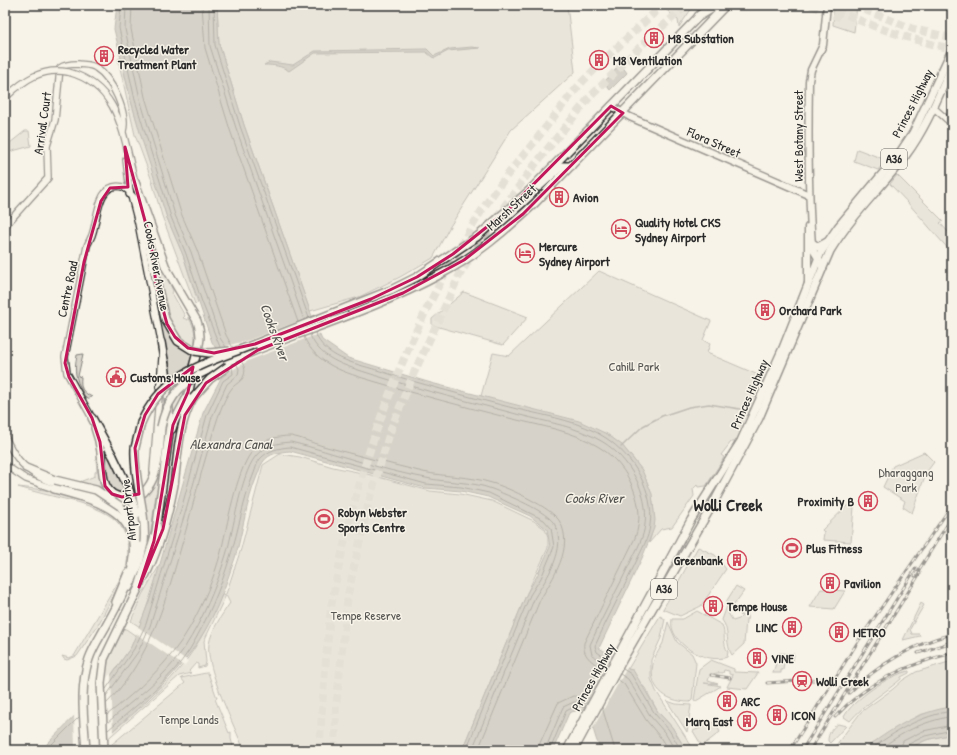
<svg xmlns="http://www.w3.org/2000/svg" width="957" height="755" font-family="'Patrick Hand',sans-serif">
<rect width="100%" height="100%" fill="#f7f3e8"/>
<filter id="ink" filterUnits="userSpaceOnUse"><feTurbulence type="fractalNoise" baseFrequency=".025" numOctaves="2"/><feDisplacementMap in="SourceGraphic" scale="8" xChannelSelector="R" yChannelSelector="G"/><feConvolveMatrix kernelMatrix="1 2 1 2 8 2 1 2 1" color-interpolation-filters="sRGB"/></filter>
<g filter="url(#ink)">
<g fill="#dad6cc" stroke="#82807c">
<path d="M217,5H567L575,72L511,130L449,228L433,258L400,277L359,297L310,311L244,125L219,44Z"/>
<path d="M661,5H694L679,27L678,20Z"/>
<path d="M834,5H857L854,32L833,25Z"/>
<path d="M121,58L131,101L167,218L183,255L198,303L195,304L162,216L151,178L135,135L118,59Z"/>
<path d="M25,131H29L31,146L5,153V147Z"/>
<path d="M857,149L886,160L878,170L854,161Z"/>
<path d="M897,175L943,221L940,223L952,236V253C931,230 912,206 890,184Z"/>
<path d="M161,263L173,291L172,293L185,316L183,318L188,320V317C195,327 196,335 194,347C165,330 164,295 157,265Z"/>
<path d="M599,271L711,321L703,340L710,344L707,353L763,377L762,381L763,383L754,407L749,409L751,412L736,442H731L721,455L724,457L722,461L706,486L698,487L697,485L693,489L694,496L672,527L661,529L649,543C664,500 643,460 607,434L481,396L493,353L509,356Z"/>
<path d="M464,292L528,317L503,345L432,325V319Z"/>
<path d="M158,310C170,329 166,345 193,353L186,373L184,394L174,414H171L168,372L170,367L169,358H166Z"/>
<path d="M83,354L78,376L81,377C80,388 82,392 92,397L86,399C77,381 73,375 77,355Z"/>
<path d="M160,385H165L167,422L159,491L156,493L149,546L142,568L146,551L147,531L143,498C163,479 161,454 165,429L158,427Z"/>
<path d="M105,447L126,489L123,493C103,490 105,463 103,448Z"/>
<path d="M924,452L934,462L926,473L912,513L903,507L905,501L883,487L893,466Z"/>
<path d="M280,454L300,457L333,467L367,474L430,491L460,494L492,501L534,521L545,529L548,537V548L527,593L462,750H244C235,727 205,668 209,644C212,629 221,616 230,603L226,595L204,641L206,662L205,666L198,668V664L196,663L189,671L191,673L179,676L95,750H91C124,720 167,690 192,652C204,634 213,615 222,595L226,594L241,549L263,465Z"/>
<path d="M96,459H98L100,485L103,491L77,483L95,476V472L97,471Z"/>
<path d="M18,487L45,490L72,497L111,511L121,521L128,537L131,545L128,568L98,625L77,656L67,660L64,659L62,656L69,658L74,656L126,569C135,521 109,511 69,500C52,496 35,492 18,487Z"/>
<path d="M850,503L854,507L851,542L823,540L824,532L822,530Z"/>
<path d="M698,547L715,555L726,569L701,606L680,616L663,609Z"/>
<path d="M162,561L140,627L131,621L142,595Z"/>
<path d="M736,586L744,591L728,613L733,621L739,619L742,616L740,615L747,608L748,619H746L744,644L732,655C725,645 730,630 722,620L727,606L726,602Z"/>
<path d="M821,589L845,591L834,609L810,607Z"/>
<path d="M921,603L924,605L910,629L912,634H919L920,636L903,640Z"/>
<path d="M697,611L722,625C726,634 722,643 728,652L727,657C707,665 667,643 672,619H683Z"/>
<path d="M660,616L665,619L661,638L651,660V679L656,691L694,750H686L672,727L658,712L645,688L628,669Z"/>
<path d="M668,622L677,642L692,654L696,663L692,700L690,702C665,702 646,687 654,660C656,654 660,649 663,643C665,636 666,629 668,622Z"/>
<path d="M120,629H126L136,636L131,647L104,685L110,651Z"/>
<path d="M779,653L794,654L793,661L784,663L783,670H781V673H773Z"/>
<path d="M711,660L734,669V672L758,673L747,689L727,687L733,675L729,674V671L724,670L723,673C716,672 709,674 708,681L718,684L704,683L721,686L696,701L694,700L699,669Z"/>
<path d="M952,661V707L919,715L863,750H829L834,748L861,712L893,689L903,680L916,672Z"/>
<path d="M909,671V673L901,677V679C885,693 864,704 850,721L844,717C852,700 891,674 909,671Z"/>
<path d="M206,673H208L217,698L215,699L229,733L231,732V739L234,750H117L116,744L108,750H105L185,683L181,678Z"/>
<path d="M667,701L676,704L691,705L687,732Z"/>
<path d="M715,722L720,732L702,746L693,731Z"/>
<path d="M838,724L846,726L830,743L828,741C828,733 832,728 838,724Z"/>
<path d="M952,734V750H906L926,740Z"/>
</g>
<g fill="#afaca4" stroke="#7a7874">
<path d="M117,5H217L219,44L244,125L314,322L322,340L348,358L431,383L579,421L607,434L622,445L642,470L652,494L655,520L654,528L642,558L599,648L624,663L628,669L633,670L658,712L672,727L686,750H601C599,745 596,740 595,735C590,720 591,704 569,713L553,750H462L527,593L537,576L550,547L547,529L530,516L488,497L461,491L425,488L290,451C280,452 269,453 263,462C260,466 259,472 257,476C246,502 243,531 235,558C231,569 227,581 223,592C197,664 145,701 91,750H41L104,686L131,647L150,599L203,413L221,378L230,371L212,342L183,255L167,218L143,143L131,101L114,29Z"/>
<path d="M472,47L480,48L448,51L435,58L432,57L426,52L315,53L289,71C282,66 274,65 264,65L270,62L293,65L315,51L427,49L434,56L450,49Z"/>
<path d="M619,66H622L627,73L610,90L604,82Z"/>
<path d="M952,707V734L926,740L906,750H863C890,730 918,711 952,707Z"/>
</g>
<g fill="#f7f3e8">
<path d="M314,315L321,333L250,360L218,378L227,371L214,349L249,340Z"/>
<path d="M138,627L188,661L184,666L135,633Z"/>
<path d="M610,653L612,655L579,713L576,712Z"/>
<path d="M614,656L625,662L628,666L592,730L588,718L581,713Z"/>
<path d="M111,673L113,733L94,750H75L74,713Z"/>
</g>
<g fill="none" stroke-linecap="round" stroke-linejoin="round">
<g stroke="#605f5b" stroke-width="1">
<path d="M121,5L119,28L135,100L171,217L186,254L202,302L220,347"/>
<path d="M126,5L125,29L140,99L175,215L191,252L220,338L226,347"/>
<path d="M132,5L131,29L145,97L181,213L197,250L226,335L233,348"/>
<path d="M202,5L205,48L230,130L298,322"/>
<path d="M209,5L210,46L236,128L304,320"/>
<path d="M214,5L215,45L240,126L309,318"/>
<path d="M315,333C325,358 353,363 377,370C423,385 470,397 517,409C546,416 581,421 606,438C633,456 655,492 650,525C649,538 641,551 636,562C623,590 607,618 595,646L597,652L610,661"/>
<path d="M310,335C321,362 351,367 377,376C424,391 472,402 520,415C547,422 579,427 603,442C629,458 649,493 645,524C644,537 637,549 631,561C618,589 602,616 590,645L592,655L608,665"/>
<path d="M304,337C316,365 346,373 373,381C419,395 466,407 513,419C541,426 574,431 599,447C614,456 627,472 633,488C640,505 641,521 635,538L584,643C582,658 595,663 605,671"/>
<path d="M623,669L631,674L655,714L669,730L681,750"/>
<path d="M620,674L628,679L651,717L665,733L675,750"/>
<path d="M617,679L624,684L646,720L660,737L668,750"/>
<path d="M106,689L134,649L146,624L182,506L207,415L223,381L233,374L232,367"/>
<path d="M106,696L138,652L150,626L187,507L212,417L227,384L238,375L239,369L236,363"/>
<path d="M106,704C145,665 161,616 176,565C189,522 199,478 212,436C217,421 222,401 232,388C236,383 242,382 244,375C246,370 244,365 241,361"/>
<path d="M602,707L615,750"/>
<path d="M107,715C138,690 170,663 190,627C203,604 214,578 221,552C227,526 236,473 251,453C260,440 276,436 291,436C302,438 312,443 323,446C356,455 390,464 423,472C446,477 470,476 492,483C507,487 553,508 560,522C574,548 553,578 540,600L478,750"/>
<path d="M107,723C134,699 166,677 185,647C203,619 216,587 226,555C234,529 240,477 255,457C264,445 278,443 291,442C336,453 380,470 426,478C448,483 471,481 492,489C507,495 548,511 555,525C567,549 547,578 535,597L472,750"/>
<path d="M108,730C136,705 170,681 190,649C207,620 220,590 230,557C239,529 243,500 254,473C256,468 257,462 260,459C268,450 279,448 290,447L426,484L461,487L489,493L544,520L551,528L554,547L541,578L530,595L466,750"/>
<path d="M46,750L79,717"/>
<path d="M539,750L540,743L558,703L573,696L590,698"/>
<path d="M545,750L563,707L574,702L587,703"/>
<path d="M550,750L566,711L574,707H585"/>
<path d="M870,750C895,731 920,716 952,711"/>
<path d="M878,750C905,731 919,723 952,716"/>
<path d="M900,750L903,741L923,731L952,725"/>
<path d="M905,750L907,745L925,736L952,730"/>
</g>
<path stroke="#7a7874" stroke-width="1.5" d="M621,447L643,426L662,416L689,407L709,404L740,409"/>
<g stroke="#cecbc2" stroke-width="8" stroke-dasharray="8 4" stroke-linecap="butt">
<path d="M811,5L841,18"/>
<path d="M825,5C866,25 908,39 952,49"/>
<path d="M853,5L913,29L952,38"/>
<path d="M320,750C321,716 324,682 327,648C329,633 329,617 332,602C357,464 404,335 479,215C495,189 516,164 535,141C551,121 566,100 583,81C609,55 636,29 663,5"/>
<path d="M335,750L336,707L348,594L369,501L391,429L413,375L460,274L501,211L533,167L589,98L645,42L687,5"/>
</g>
<g stroke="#2b2b2b" stroke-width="8">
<g id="tertiary">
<path d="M68,72C121,86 123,137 135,182"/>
<path d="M934,108L952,124"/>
<path d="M126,160L130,192"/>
<path d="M5,226L48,178L47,146L55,120L60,68C65,64 72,64 78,64C84,65 91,64 96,68C112,78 128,113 123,131"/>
<path d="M92,418L67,373L65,357L87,246C89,241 92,237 93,232C98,216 98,181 123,187L130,192L138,223L162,346"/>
<path d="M5,436C22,478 49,483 89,493"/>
<path d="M5,465L26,479L54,489"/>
<path d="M153,471L162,358"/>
</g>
</g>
<g stroke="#2b2b2b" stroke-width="9">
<g id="secondary">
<path d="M611,106L630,117L809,195"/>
<path d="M822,267C820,257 812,253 812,245C808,191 808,136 809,81L811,70L823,45L827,5"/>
<path d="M808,283V227"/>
</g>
</g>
<g stroke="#2b2b2b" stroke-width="10">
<g id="primary">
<path d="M539,187L562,166H571"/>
<path d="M130,194L136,201L145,231L165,319L178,341L194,351"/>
<path d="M255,344L391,290L417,277L478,236L531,189L702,13"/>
<path d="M198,375C277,337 364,316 441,274C476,256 506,230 535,203L726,5"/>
<path d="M95,428C98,436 100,444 101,452C103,469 100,496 123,497"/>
<path d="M135,448L141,423"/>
<path d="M81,495C93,496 105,500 118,501C159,502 159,456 161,427"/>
<path d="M144,578C159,550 168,516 174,485C178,456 178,424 193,398"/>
<path d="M129,587L139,564L144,543"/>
</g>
</g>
<g stroke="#2b2b2b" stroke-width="10">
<g id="trunk">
<path d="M135,182L166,268L197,321C204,339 197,350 193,367C191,377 191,388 187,397C182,408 175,417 172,429"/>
<path d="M812,243L818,247L827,242"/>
<path d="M92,418L113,456"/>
<path d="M26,468L55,480"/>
<path d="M54,489C93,500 143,509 132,564"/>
<path d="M120,506L131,521L137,533"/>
<path d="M116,602L128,573"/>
<path d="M86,750C84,720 79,688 89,659C93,647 100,637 106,626C126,590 144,557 137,514"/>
<path d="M104,750L101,683L104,659L139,587L156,532L170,426L167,377L161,342"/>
<path d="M567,750L691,520L741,441L783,348L821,252L838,227L899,154L913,133L952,50"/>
<path d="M574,750L623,659L713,504L759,418L830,251C851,216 881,188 906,155C926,128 938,97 952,66"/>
</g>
</g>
<g stroke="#2b2b2b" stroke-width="11">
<path id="motorway" d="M699,16L717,5"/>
</g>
<use href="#tertiary" stroke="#f7f3e8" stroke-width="5.5"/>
<use href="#secondary" stroke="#f7f3e8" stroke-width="6"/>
<use href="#primary" stroke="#f7f3e8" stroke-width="7"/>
<use href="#trunk" stroke="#f7f3e8" stroke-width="7"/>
<use href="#motorway" stroke="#f7f3e8" stroke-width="8"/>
<g stroke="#2b2b2b" stroke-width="3">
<g id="rail">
<path d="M915,576L952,517"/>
<path d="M918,653L952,642"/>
<path d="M711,675L730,678"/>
<path d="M767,683L827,679"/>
<path d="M849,693C878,665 913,644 952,634"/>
<path d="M835,717C867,682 906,665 952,653"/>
<path d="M790,750L859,640L952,505"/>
<path d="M802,750L916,568"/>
<path d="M810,750L920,573"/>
</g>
</g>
<use href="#rail" stroke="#f7f3e8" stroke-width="1.5" stroke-dasharray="4.5" stroke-linecap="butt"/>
<g stroke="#2b2b2b" stroke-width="8" stroke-linecap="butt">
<path id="tertiary-bridge" d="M6,97C24,80 42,67 68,72"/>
</g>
<g stroke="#2b2b2b" stroke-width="10" stroke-linecap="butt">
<g id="primary-bridge">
<path d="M194,351L209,353L230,351"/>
<path d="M193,398L210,379L228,366"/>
<path d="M141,423C163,372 208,363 255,344"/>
<path d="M161,427C166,403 177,387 198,375"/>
<path d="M135,448C133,480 147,511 144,543"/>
</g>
</g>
<g stroke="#2b2b2b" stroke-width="10" stroke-linecap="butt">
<g id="trunk-bridge">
<path d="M113,456L128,487L137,514"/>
<path d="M55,480L96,490L120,506"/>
</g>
</g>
<use href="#tertiary-bridge" stroke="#f7f3e8" stroke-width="5.5"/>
<use href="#primary-bridge" stroke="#f7f3e8" stroke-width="7"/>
<use href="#trunk-bridge" stroke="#f7f3e8" stroke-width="7"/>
</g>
</g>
<path d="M0 0H957V755H0ZM611,106L623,113L523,214L464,260L403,293L258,350L206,383L185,415L163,529L139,587L154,541L173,425L188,392L193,367L158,394L145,415L135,448L139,494L122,497L112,494L105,486L100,442L92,418L69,377L65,363L84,262L101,201L110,188L128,187L125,147L151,243L156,284L167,324L175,337L188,348L214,353L255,344L371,299L417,277L453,254L508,210Z" fill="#f7f3e8" fill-opacity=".55" fill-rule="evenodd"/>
<path fill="none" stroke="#c2185b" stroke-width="3" stroke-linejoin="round" d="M611,106L623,113L523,214L464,260L403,293L258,350L206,383L185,415L163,529L139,587L154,541L173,425L188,392L193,367L158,394L145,415L135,448L139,494L122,497L112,494L105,486L100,442L92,418L69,377L65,363L84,262L101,201L110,188L128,187L125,147L151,243L156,284L167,324L175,337L188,348L214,353L255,344L371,299L417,277L453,254L508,210Z"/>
<defs>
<g id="building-ring" transform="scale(1)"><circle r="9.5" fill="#f7f3e8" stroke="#d1495b" stroke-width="1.5"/><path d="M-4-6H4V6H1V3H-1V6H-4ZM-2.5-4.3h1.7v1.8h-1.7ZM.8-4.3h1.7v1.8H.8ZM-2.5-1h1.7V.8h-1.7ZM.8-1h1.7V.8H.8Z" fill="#d1495b"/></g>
<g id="hotel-ring" transform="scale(1)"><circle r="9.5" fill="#f7f3e8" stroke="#d1495b" stroke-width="1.5"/><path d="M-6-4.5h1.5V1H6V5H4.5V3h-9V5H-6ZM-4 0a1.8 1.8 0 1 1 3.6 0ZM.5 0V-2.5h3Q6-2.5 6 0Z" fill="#d1495b"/></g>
<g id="civic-ring" transform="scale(1)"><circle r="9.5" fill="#f7f3e8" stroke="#d1495b" stroke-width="1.5"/><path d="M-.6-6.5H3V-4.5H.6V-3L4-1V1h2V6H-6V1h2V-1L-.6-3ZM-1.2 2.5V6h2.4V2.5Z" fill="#d1495b"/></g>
<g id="stadium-ring" transform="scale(1)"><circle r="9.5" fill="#f7f3e8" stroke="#d1495b" stroke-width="1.5"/><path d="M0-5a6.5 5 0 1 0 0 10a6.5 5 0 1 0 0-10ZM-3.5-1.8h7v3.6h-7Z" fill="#d1495b"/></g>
<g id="station-ring" transform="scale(1)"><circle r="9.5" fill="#f7f3e8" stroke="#d1495b" stroke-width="1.5"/><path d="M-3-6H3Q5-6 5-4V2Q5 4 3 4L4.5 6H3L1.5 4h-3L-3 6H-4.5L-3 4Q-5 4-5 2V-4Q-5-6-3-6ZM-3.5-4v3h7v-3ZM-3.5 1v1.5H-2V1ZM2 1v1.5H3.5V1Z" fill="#d1495b"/></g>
</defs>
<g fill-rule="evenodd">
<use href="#building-ring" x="654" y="38"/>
<use href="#building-ring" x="104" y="56"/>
<use href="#building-ring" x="599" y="60"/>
<use href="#building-ring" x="559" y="197"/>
<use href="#hotel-ring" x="621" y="229"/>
<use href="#hotel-ring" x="525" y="253"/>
<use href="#building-ring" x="765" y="310"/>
<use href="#civic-ring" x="116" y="377"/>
<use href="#building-ring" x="868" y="501"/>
<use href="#stadium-ring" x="324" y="519"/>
<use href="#stadium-ring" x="792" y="548"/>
<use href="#building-ring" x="737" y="560"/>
<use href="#building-ring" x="830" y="583"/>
<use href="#building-ring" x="713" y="606"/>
<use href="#building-ring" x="792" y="627"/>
<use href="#building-ring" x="839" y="632"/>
<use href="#building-ring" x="757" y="658"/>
<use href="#station-ring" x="802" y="681"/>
<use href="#building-ring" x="727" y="701"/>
<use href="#building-ring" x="777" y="715"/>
<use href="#building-ring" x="747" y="721"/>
</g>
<g text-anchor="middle" stroke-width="3" stroke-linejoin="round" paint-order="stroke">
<g fill="#f7f3e8" stroke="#686764" stroke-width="1">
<rect x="881" y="149" width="26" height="20" rx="3"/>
<rect x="651" y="579" width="26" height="20" rx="3"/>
</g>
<g font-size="12" font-weight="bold" fill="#2b2b2b">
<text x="894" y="163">A36</text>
<text x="664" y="593">A36</text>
</g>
<g font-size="13" font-weight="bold" fill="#2b2b2b" stroke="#f7f3e8" text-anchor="start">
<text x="668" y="43">M8 Substation</text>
<text x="118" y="54">Recycled Water<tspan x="118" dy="15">Treatment Plant</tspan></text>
<text x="613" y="65">M8 Ventilation</text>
<text x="573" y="202">Avion</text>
<text x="635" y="227">Quality Hotel CKS<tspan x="635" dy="15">Sydney Airport</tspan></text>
<text x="539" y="251">Mercure<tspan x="539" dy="15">Sydney Airport</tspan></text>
<text x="779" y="315">Orchard Park</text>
<text x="130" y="382">Customs House</text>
<text x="854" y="506" text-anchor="end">Proximity B</text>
<text x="338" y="517">Robyn Webster<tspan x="338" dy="15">Sports Centre</tspan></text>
<text x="806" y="553">Plus Fitness</text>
<text x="723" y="565" text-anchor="end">Greenbank</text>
<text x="844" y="588">Pavilion</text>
<text x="727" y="611">Tempe House</text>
<text x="778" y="632" text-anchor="end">LINC</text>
<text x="853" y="637">METRO</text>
<text x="771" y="663">VINE</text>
<text x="816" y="686">Wolli Creek</text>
<text x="741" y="706">ARC</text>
<text x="791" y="720">ICON</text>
<text x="733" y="726" text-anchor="end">Marq East</text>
</g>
<g font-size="13" fill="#2b2b2b" stroke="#f7f3e8">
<text transform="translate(912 103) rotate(-63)" y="5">Princes Highway</text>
<text transform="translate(42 123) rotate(-82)" y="5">Arrival Court</text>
<text transform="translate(798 136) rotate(-90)" y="5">West Botany Street</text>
<text transform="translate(714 142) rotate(24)" y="5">Flora Street</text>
<text transform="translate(511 207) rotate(-42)" y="5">Marsh Street</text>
<text transform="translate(157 266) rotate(79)" y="5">Cooks River Avenue</text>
<text transform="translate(67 289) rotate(-78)" y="5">Centre Road</text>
<text transform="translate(749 394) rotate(-66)" y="5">Princes Highway</text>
<text transform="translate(128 510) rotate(-96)" y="5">Airport Drive</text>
<text transform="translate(593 677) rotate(-61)" y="5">Princes Highway</text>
</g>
<g font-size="13" fill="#575653" stroke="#f7f3e8">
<text x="634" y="371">Cahill Park</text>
<text x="906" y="477">Dharaggang<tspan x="906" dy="15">Park</tspan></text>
<text x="366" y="620">Tempe Reserve</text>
<text x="189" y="724">Tempe Lands</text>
</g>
<g font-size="14" font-style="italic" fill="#53524f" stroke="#f7f3e8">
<text transform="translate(275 332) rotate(70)" y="5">Cooks River</text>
<text x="231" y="449">Alexandra Canal</text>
<text x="594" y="503">Cooks River</text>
</g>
<g font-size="17" font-weight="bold" fill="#2b2b2b" stroke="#f7f3e8">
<text x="728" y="511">Wolli Creek</text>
</g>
</g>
<rect width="957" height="755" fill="none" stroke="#f7f3e8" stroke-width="20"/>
<rect x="10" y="10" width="937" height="735" fill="none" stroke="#2b2b2b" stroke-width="1.5" filter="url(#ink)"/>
</svg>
